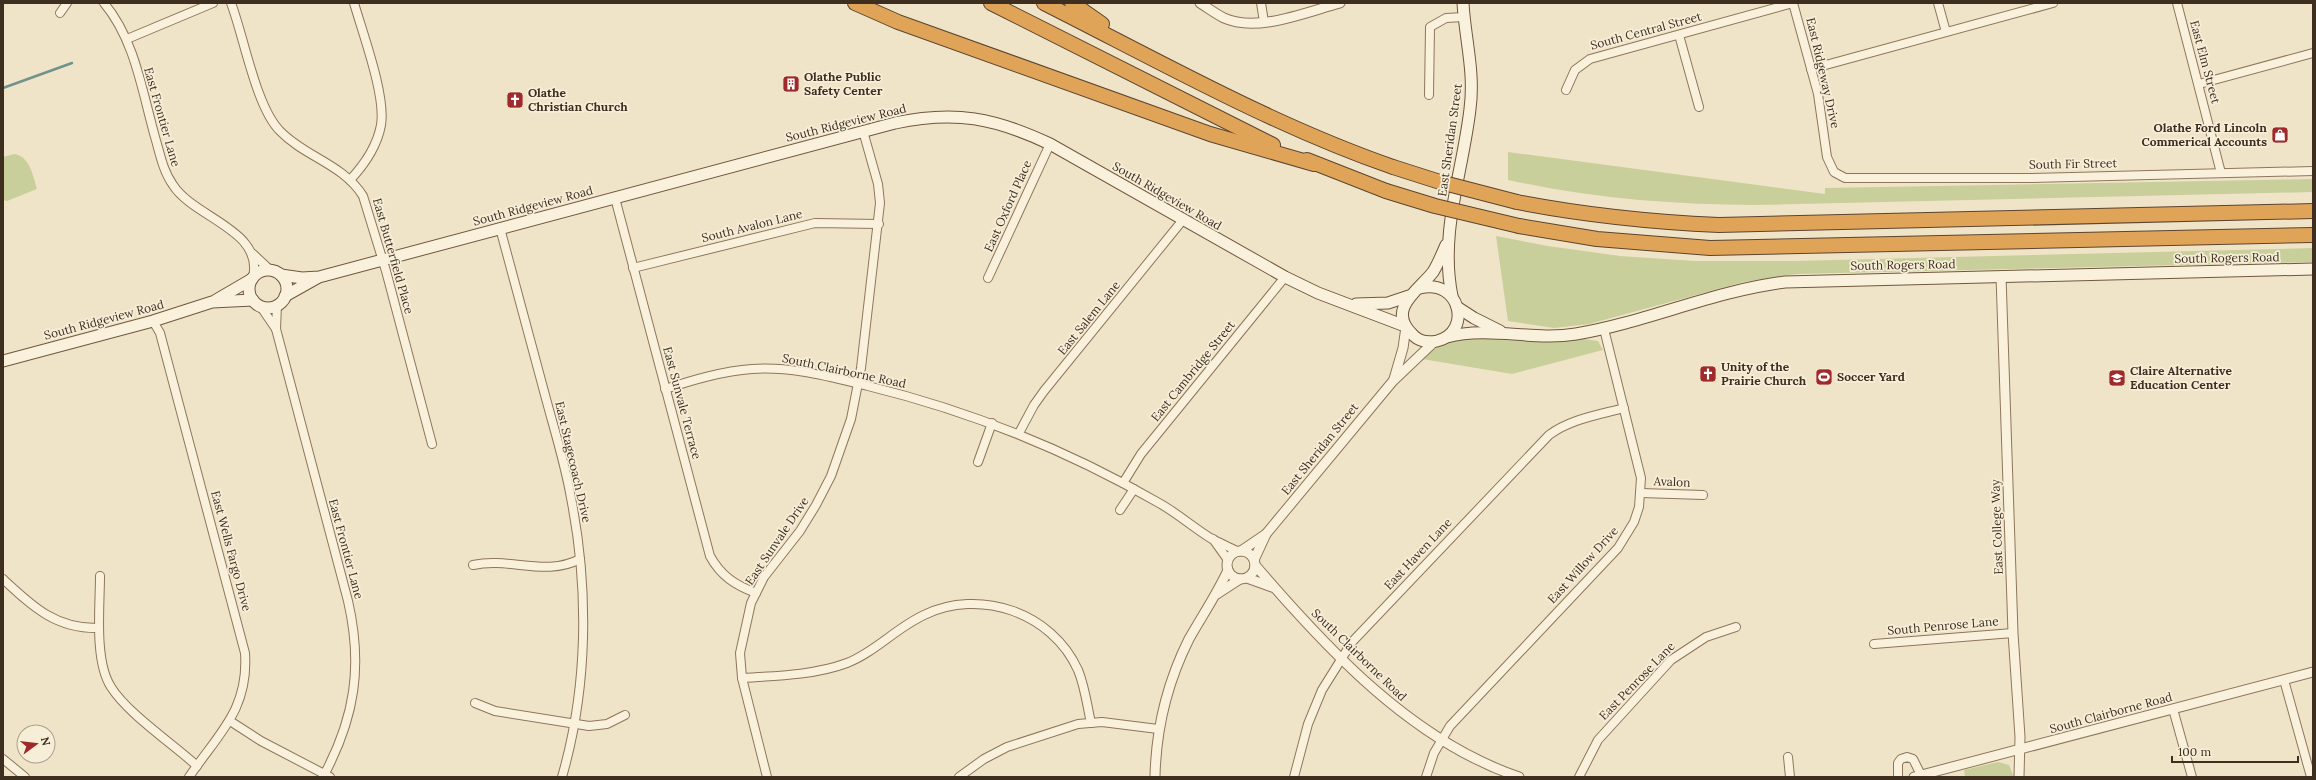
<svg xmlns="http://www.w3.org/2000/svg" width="2316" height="780" font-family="Lora,serif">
<rect width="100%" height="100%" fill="#f0e4c8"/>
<g fill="#c9cf9b">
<path d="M1508,152L1825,194V188L2313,179V192L1756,205C1672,205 1590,198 1508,180Z"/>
<path d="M14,154C30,156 33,176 37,189L7,201L3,200V157Z"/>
<path d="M1496,236L1548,246L1620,256L1695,261H1793L2313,248V262L1797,274L1744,282L1589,324L1554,328L1508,321Z"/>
<path d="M1483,338L1538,342L1579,338L1598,341L1603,350L1512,374L1422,359C1443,340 1456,339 1483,338Z"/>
<path d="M1998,762L2009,765L2014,777H1965L1964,770Z"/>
</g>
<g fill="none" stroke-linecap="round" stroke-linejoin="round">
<path stroke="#6f938a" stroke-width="2.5" d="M3,88L72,63"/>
<g stroke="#8d765c" stroke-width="10">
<g id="minor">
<path d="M104,3C135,40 142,91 155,137C160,154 163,171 173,185C194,218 264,230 253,277"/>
<path d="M231,3C244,37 256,107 280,131C305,157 343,164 363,196L386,271L432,444"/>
<path d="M1261,3L1264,22"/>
<path d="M1793,3L1818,94L1827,157L1834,172L1845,178H2029L2313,171"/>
<path d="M1938,3L1946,32"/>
<path d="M2177,3L2221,173"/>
<path d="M60,13L67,3"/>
<path d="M1679,35L1699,107"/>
<path d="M127,39L213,3"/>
<path d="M1811,69L2053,3"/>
<path d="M2199,84L2313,53"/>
<path d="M1566,90L1575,70L1590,59L1793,3"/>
<path d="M1429,95L1430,27L1446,18L1464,17"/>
<path d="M350,180C365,164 377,147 381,125C386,96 363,34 354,3"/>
<path d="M615,198L710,556C721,576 735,585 756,593"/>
<path d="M500,228C515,284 530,339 545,395C554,429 565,463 571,498C589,589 588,687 562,777"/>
<path d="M253,254L270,270"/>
<path d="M633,268L815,223L879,224"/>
<path d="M988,278L1050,144"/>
<path d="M277,305L276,329L348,601C363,666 355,718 323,777"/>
<path d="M261,307L276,329"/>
<path d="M153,321L160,333L245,653C249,710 218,734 189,777"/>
<path d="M665,389C693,380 723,371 752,369C791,366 830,377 868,386C970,411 1067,450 1159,503C1177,513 1194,528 1212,539C1220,543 1229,547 1237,551"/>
<path d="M1019,433L1034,405L1044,391L1182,221"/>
<path d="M978,462L992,423"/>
<path d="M1123,483L1141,454L1285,277"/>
<path d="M1641,493L1703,495"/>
<path d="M1120,510L1134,489"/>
<path d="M1213,539L1228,560"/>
<path d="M473,565C510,557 546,577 580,559"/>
<path d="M100,576C100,606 94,661 111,687C127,713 173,744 197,766"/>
<path d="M3,579C33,607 56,629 99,628"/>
<path d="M1874,644L2013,633"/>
<path d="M742,678C776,676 815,675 847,663C875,652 896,628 924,615C979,588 1052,612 1078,670C1085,687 1087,705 1091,723"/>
<path d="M2284,680L2311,777"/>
<path d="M475,703L495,711L589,726L607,724L625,715"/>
<path d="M2173,709L2192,777"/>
<path d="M230,721L261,741L330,777"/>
<path d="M1788,757L1790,777"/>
<path d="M3,759L25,777"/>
<path d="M767,777L742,678L740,653L751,603L764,577L800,531L816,505L831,476L851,419L861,368L880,203L878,184L863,131"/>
<path d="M959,777L984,759L1007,747L1078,724L1102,722L1158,729"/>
<path d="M1294,777L1308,724L1322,690L1352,642L1549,435C1571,419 1598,415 1624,408"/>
<path d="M1426,777L1434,753L1450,726L1618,548L1634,522L1639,507L1641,478L1604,329"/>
<path d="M1579,777L1598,740L1671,660L1706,637L1736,627"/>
<path d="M1898,777V763L1901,759L1907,757L1913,759L1921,775"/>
</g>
</g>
<g stroke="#8d765c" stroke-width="11">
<g id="tertiary">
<path d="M1200,3C1208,8 1216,14 1224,18C1257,33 1306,12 1340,3"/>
<path d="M2001,276L2013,633L2020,737L2019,777"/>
<path d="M1394,379L1403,348L1406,327"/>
<circle cx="1241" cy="565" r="14"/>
<path d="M1241,551L1266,534L1393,381L1434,342"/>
<path d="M1254,560L1266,534"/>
<path d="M1255,565C1327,649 1412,741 1519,777"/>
<path d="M1247,578L1272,587"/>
<path d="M1217,594L1240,579"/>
<path d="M1155,777C1156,728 1167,683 1189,639C1202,616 1217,594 1228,570"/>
<path d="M1914,777L2313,672"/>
</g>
</g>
<g stroke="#6f573f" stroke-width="13">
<g id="secondary">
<circle cx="268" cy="289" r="19"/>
<path d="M281,275L302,278L319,277L895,123C955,110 995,118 1050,144L1285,277L1318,293L1405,326"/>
<path d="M1420,288C1460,278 1473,332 1437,341C1428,343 1418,341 1412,334C1386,309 1419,290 1433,272C1438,264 1442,254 1446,245"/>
<path d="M285,296L317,278"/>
<path d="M1452,296C1439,233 1463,171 1470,109C1475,72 1465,39 1463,3"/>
<path d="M216,300L252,279"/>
<path d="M1356,304L1388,303L1409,296"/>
<path d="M1457,307L1474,318L1500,331"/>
<path d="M1447,337C1490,326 1533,341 1576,334C1647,322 1713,291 1785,282L2313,269"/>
<path d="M3,361L153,321L212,302L253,300"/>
</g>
</g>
<g stroke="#5b4430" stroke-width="16">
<g id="motorway">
<path d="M855,3L898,22L1210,134L1314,164"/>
<path d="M991,3L1273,145"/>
<path d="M1044,3C1159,61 1272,125 1393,167"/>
<path d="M1072,3L1102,24"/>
<path d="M1307,160L1386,191"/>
<path d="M1517,202C1584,215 1651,222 1719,225L2313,211"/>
<path d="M1519,226L1597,239L1710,248L2313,235"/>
</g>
</g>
<use href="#minor" stroke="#faf1dc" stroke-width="8"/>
<use href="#tertiary" stroke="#faf1dc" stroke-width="9"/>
<use href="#secondary" stroke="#faf1dc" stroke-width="11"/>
<use href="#motorway" stroke="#e0a458" stroke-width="14"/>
<g stroke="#5b4430" stroke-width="16" stroke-linecap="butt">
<g id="motorway-bridge">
<path d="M1393,167L1440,182L1517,202"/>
<path d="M1386,191L1435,206L1519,226"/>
</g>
</g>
<use href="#motorway-bridge" stroke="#e0a458" stroke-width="14"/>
</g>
<defs>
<g id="building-square" transform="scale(0.9)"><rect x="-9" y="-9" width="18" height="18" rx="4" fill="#9e2a2b" stroke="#f7eed8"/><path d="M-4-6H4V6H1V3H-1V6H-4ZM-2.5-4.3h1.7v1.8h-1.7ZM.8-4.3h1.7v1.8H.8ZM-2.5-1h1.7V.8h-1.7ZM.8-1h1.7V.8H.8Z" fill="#fff"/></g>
<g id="church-square" transform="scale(0.9)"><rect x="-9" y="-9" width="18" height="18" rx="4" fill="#9e2a2b" stroke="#f7eed8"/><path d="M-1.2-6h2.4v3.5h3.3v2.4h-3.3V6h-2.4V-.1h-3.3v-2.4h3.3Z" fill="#fff"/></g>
<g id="shop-square" transform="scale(0.9)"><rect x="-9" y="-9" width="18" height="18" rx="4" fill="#9e2a2b" stroke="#f7eed8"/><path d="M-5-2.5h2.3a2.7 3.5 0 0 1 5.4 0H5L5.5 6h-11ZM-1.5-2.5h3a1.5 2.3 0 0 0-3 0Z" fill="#fff"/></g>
<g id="stadium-square" transform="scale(0.9)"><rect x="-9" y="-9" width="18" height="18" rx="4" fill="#9e2a2b" stroke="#f7eed8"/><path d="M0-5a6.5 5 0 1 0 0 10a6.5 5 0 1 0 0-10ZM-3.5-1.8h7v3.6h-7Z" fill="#fff"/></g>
<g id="school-square" transform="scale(0.9)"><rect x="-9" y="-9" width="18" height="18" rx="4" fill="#9e2a2b" stroke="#f7eed8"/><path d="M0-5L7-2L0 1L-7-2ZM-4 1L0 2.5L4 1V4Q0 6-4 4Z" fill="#fff"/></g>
</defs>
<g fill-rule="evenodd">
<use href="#building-square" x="791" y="84"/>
<use href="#church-square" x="515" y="100"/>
<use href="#shop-square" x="2280" y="135"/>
<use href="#church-square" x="1708" y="374"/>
<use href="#stadium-square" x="1824" y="377"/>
<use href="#school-square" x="2117" y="378"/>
</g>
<g text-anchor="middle" stroke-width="3.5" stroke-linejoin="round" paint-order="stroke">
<g font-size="12" fill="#3d2e20" stroke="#f7eed8">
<text transform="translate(1646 31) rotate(-15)" y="4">South Central Street</text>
<text transform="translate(2205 62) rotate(75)" y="4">East Elm Street</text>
<text transform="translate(1823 73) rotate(77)" y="4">East Ridgeway Drive</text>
<text transform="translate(162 117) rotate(74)" y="4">East Frontier Lane</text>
<text transform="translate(846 123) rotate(-14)" y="4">South Ridgeview Road</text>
<text transform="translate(1450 140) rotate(-82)" y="4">East Sheridan Street</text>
<text transform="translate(2073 164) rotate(-1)" y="4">South Fir Street</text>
<text transform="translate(1167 196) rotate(30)" y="4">South Ridgeview Road</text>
<text transform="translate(533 206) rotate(-15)" y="4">South Ridgeview Road</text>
<text transform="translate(1008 206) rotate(-66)" y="4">East Oxford Place</text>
<text transform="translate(752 226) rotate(-14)" y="4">South Avalon Lane</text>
<text transform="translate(393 256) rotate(74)" y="4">East Butterfield Place</text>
<text transform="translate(2227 258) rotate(-1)" y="4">South Rogers Road</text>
<text transform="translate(1903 265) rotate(-1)" y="4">South Rogers Road</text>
<text transform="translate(1089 318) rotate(-51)" y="4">East Salem Lane</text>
<text transform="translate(104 320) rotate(-15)" y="4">South Ridgeview Road</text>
<text transform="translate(844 371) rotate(12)" y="4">South Clairborne Road</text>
<text transform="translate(1193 371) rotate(-51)" y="4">East Cambridge Street</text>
<text transform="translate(682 403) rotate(75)" y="4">East Sunvale Terrace</text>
<text transform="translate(1320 449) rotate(-51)" y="4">East Sheridan Street</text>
<text transform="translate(573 462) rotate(77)" y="4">East Stagecoach Drive</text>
<text transform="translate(1672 482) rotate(2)" y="4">Avalon</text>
<text transform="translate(1997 527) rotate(-92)" y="4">East College Way</text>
<text transform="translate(777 541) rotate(-56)" y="4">East Sunvale Drive</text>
<text transform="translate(346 549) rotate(75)" y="4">East Frontier Lane</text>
<text transform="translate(231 551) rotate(75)" y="4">East Wells Fargo Drive</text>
<text transform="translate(1418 554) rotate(-47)" y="4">East Haven Lane</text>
<text transform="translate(1583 565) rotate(-48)" y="4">East Willow Drive</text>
<text transform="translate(1943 626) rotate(-5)" y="4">South Penrose Lane</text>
<text transform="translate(1359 655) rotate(44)" y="4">South Clairborne Road</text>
<text transform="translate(1637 681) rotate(-46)" y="4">East Penrose Lane</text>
<text transform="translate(2111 713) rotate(-15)" y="4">South Clairborne Road</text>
</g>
<g font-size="12" font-weight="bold" fill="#3d2e20" stroke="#f7eed8" text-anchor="start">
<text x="804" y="81">Olathe Public<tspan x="804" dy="14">Safety Center</tspan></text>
<text x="528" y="97">Olathe<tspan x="528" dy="14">Christian Church</tspan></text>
<text x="2267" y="132" text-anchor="end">Olathe Ford Lincoln<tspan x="2267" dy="14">Commerical Accounts</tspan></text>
<text x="1721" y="371">Unity of the<tspan x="1721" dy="14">Prairie Church</tspan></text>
<text x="2130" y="375">Claire Alternative<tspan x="2130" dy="14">Education Center</tspan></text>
<text x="1837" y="381">Soccer Yard</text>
</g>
</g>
<rect width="2316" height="780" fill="none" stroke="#3d2e20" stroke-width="8"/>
<g transform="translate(36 744) rotate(75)"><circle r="19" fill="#f7eed8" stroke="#ada18e"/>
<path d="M0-3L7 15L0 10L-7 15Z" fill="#9e2a2b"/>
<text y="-6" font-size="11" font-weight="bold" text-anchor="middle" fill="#3d2e20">N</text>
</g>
<path d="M2172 756v6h126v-6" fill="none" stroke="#3d2e20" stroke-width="2"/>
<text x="2178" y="756" font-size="12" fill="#3d2e20" stroke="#f7eed8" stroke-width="3" paint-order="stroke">100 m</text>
</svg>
